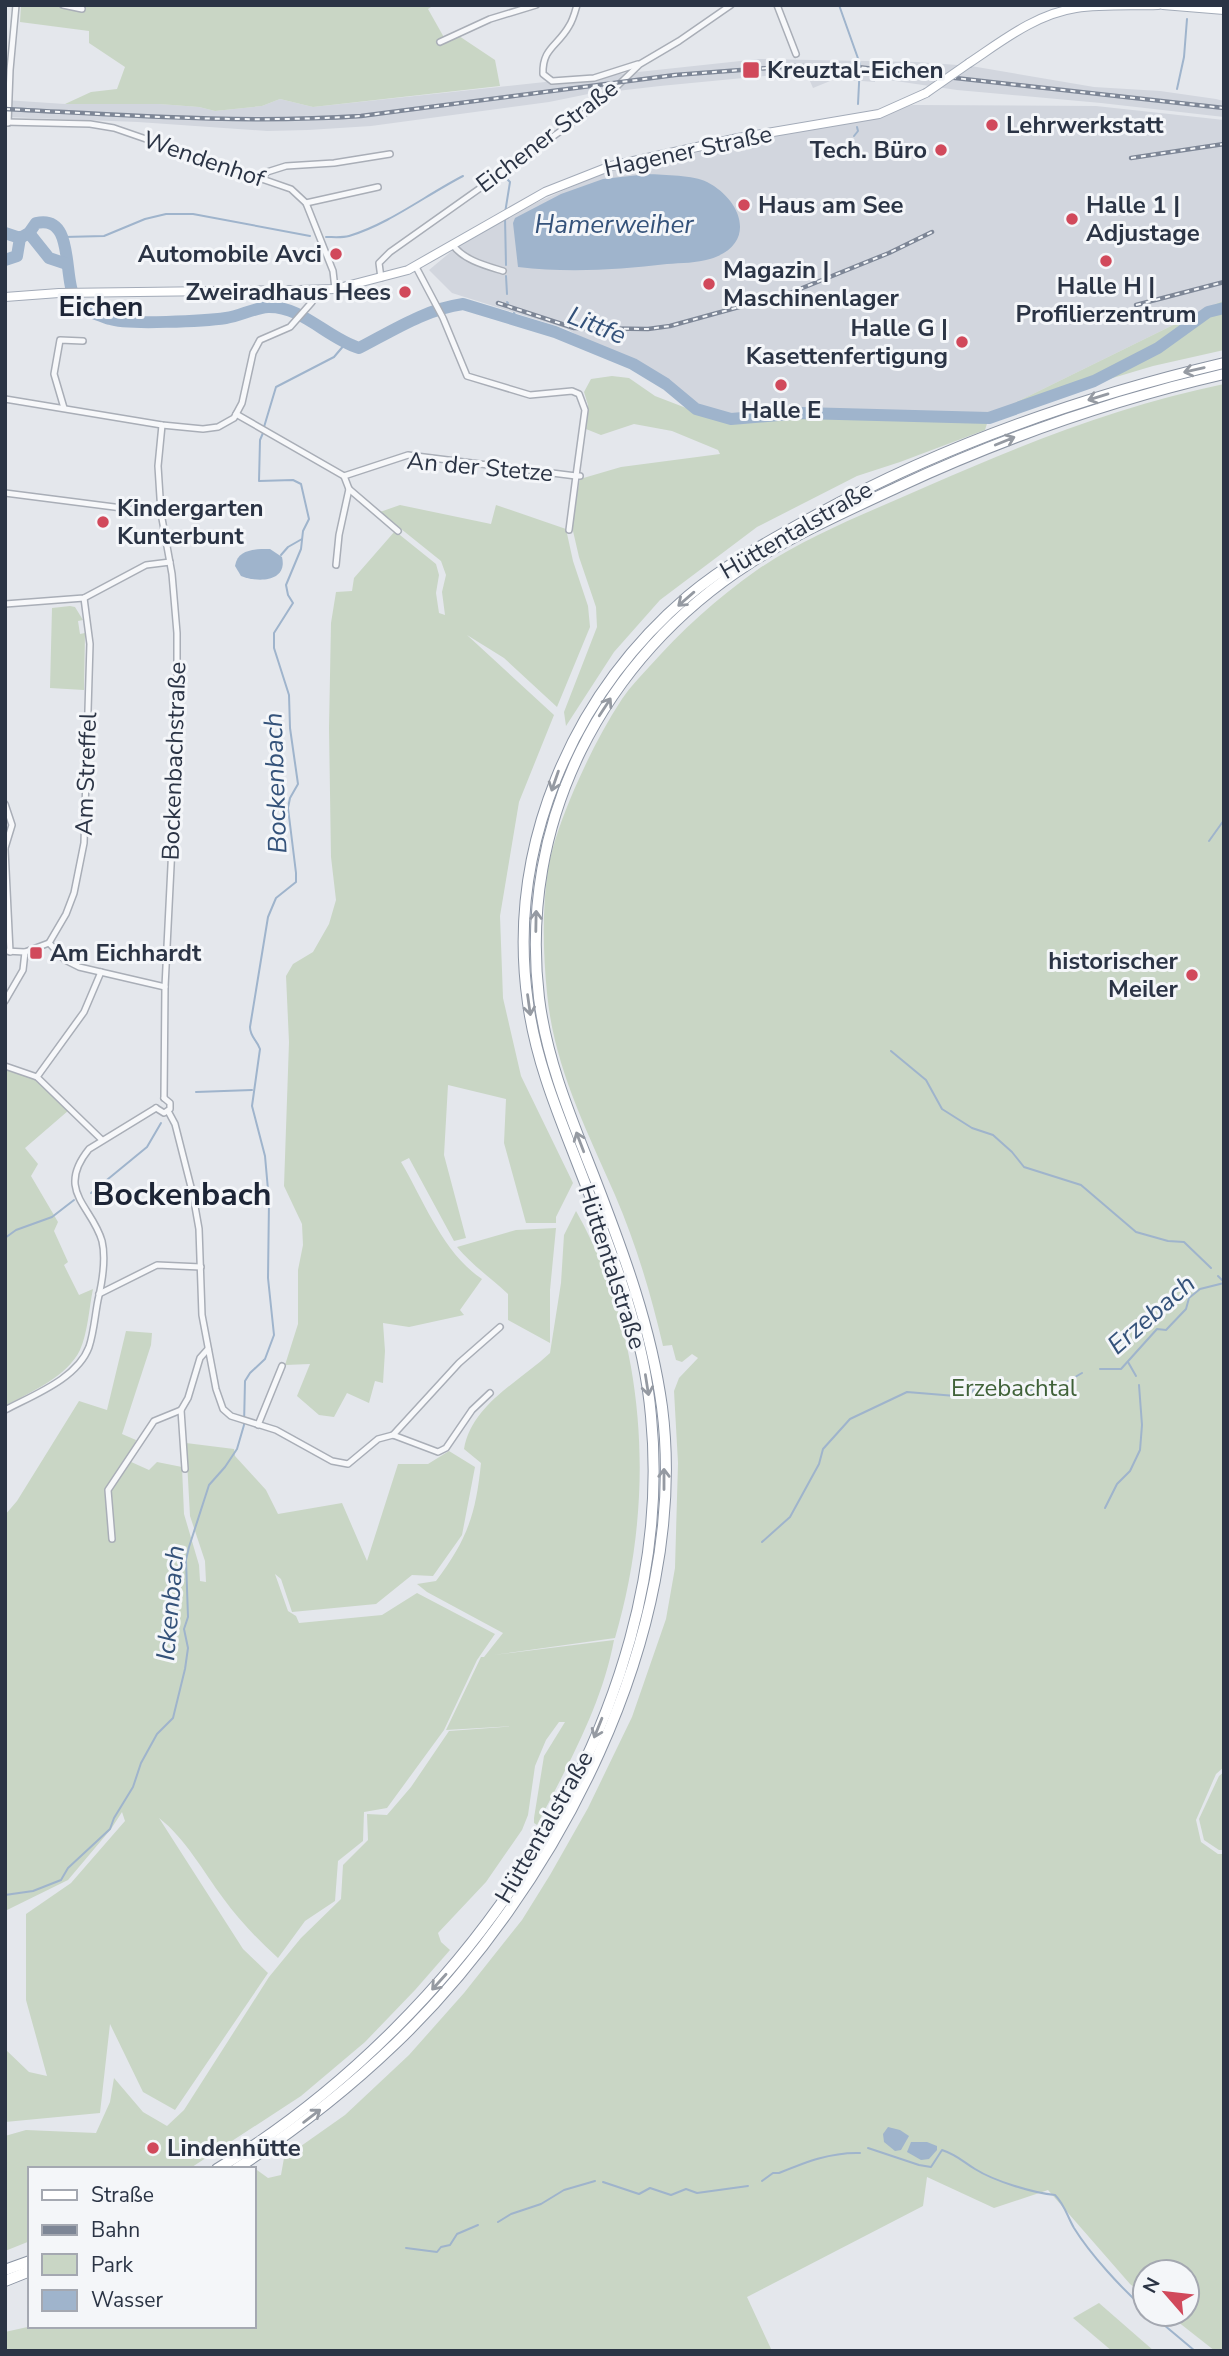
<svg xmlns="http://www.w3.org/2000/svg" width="1229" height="2356" font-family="'Nunito Sans',sans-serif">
<rect width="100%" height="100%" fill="#e4e7ec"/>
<g fill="#d2d6de">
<path d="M759,59L917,62L971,66L1094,87L1160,91L1216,99L1224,101V117L1101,103L957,90L875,78V82L835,79L813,88L806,72L660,86L617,91L600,97L598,92L549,102L371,126L308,130L267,131L138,122L5,117V100L65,104H159L199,107L215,111L262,106L280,99L313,107Z"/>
<path d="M913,105L1096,106L1224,120V300L992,414L748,417L701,411L567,329L452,293L429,270L459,245L520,210L600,174Z"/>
</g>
<g fill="#c9d6c5">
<path d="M21,5H434L428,9L446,41L459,36L495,60L500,86L313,107L280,99L262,106L215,111L199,107L159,104H65L91,92L117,89L125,67L89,43V31L20,22Z"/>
<path d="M1224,300V350L1153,366L992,414Z"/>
<path d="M612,376L629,378L655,396L707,416L779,411L870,418L990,414L985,430L900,462L857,476L757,527L660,600L614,652L566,726L564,712L597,627L596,607L579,557L573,531V515L580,479L621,467L720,454L718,450L672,431L634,424L601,435L586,429L588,405L584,392L591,379Z"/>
<path d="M1224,384V1767L1216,1774L1196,1820L1201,1842L1218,1854H1224V2351H1215L1168,2314H1187V2272H1145V2296L1130,2284L1048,2190L994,2208L927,2177L923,2206L747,2297L772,2351H5V2332L32,2326H254V2172L257,2170L268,2178L281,2175L284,2158L345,2115L409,2055L464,1993L522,1920L550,1875L588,1808L632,1717L666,1619L675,1568L678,1463L674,1391L679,1378L698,1358L692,1354L682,1362L676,1360L672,1345L663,1346C651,1294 636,1244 615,1195C586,1128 554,1067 547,993C543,952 542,910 548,869C553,842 563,816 574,790C588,758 603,728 622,699C630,687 640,677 649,667C681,631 717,598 757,570C810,534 872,511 930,485C1025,443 1122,405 1224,384Z"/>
<path d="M400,505L491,524L496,505L566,529L573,561L588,606L590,627L557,707L504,658L467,635L554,715L519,802L500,916L503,998L521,1076L573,1183L556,1217V1223H526L504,1143L506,1099L448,1085L444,1155L466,1238L454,1241L409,1158L401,1162C424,1201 443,1253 482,1279L460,1310L464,1315L409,1327L383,1323L385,1351L383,1383L375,1381L369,1403L347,1393L334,1417L319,1415L297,1396L310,1364L285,1365L298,1324V1270L303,1245L302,1224L284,1186L289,1042L286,976L293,964L313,952L329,924L336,900L331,857L329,728L331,623L336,592L352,591L354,578L395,531L436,564L439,575L436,593L439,613L445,615L442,592L446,575L441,561L380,512Z"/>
<path d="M70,606L75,607L83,620L78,621L80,634L85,633L84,690L50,688L52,608Z"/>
<path d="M5,1069L39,1080L69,1110L25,1148L38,1164L31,1176L58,1222L54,1231L68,1262L64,1265L79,1295L93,1289C89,1308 88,1332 80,1350C67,1377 30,1392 5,1406Z"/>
<path d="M576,1211C648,1339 656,1499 615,1638L493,1655L614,1640C602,1705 567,1767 537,1825L534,1823V1818L544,1756L565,1722H559L546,1740L535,1766L528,1815L522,1830L486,1882L438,1933L441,1942L450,1950L415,1990L365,2042L301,2096L189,2169H30V2241L5,2251V2136L26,2130L96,2133L110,2102L114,2078L143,2112L167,2126L184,2110L269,1977L301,1938L341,1899L343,1865L368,1840L367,1814L387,1815L411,1787L449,1731L516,1726L446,1730L481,1657H484L503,1633L427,1592L417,1584L436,1581C467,1540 476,1514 481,1463L464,1449C472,1404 519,1382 550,1353L561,1283L564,1235Z"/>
<path d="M556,1228L550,1290V1343L508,1320V1294C491,1278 472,1265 457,1247L516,1230Z"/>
<path d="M126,1331L152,1333L151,1345L122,1434L136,1440L129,1461L149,1470L157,1462L182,1467L184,1514L199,1565L200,1581L206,1582L205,1561L190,1516L186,1443L234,1449L235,1456L266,1490L278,1514L342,1503L367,1561L398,1464H428L449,1451L475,1467L462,1535L433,1576L412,1575L376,1604L292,1612L281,1579L275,1574L288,1611L296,1616L299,1623L382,1615L417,1593L495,1634L477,1660L444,1730L387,1808L364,1812L363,1841L338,1861L335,1901L305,1921L278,1958C258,1940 239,1920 223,1898C203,1871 185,1838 159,1818L243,1949L268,1973L175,2110L143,2092L110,2024L100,2113L5,2122V2049L29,2072L47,2076L26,2000V1914L71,1883L125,1821L122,1812L111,1829L68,1880L5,1911V1515L17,1501L79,1401L107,1410Z"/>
<path d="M1224,1772V1850H1219L1204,1840L1199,1819L1219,1776Z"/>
<path d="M1099,2303L1154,2351H1112L1073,2318Z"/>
</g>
<g fill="#9fb4cc">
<path d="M648,174C664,175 694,175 707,182C742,200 758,244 710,259C697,263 681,263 667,264C618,270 567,273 518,267L513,223L515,218L561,194L603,179Z"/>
<path d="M261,549H270L282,557C288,582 258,583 241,576L235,566C237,552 249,550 261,549Z"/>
<path d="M888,2127L900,2130L909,2136L901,2150L895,2151L884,2142L883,2134Z"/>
<path d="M911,2142H927L937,2146V2150L929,2159L921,2160L907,2152Z"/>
</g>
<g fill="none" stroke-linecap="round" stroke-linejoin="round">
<g stroke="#9fb4cc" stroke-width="2">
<path d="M839,5L860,64L858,104"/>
<path d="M1177,89L1184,57L1187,19"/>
<path d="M854,136L858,131L857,127"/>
<path d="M505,213L510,182L506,178"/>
<path d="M505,218L506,265"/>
<path d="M64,237L104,236L145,219L166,214H193L310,236"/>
<path d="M326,237C333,237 342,238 349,236C389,224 426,195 463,176"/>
<path d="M506,276L507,294"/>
<path d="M507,302L508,303"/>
<path d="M514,313L518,321"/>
<path d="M264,427L276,387L334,357L345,344"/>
<path d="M281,555L288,547L302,539"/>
<path d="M1209,841L1224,820"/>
<path d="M891,1051L926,1080L942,1109L972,1128L993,1135L1012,1152L1024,1167L1081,1185L1136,1232L1168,1241L1184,1242L1211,1268"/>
<path d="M196,1092L252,1090"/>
<path d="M91,1193L147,1147L161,1123"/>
<path d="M5,1238L16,1230L52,1217L74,1200"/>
<path d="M1218,1276L1224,1282"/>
<path d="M1128,1362L1136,1376"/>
<path d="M1100,1369H1121L1157,1329L1166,1330L1186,1309L1189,1298L1200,1289L1224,1283"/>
<path d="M1105,1508L1117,1484L1130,1471L1140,1450L1142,1425L1139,1385"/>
<path d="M762,1542L790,1517L819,1464L823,1449L850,1419L907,1392L968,1397L975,1388C992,1392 1008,1388 1025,1394C1037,1387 1044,1383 1058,1387L1082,1373"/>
<path d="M5,1895L33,1891L61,1880L68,1868L110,1829L114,1818L133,1787L141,1763L157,1734L173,1718L185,1669L188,1648L184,1629L188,1617L186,1560L189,1547L209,1485L225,1467L237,1449L244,1425L245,1381L250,1373L265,1359L274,1335L268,1278L269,1201L265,1156L252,1106L260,1049C257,1040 250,1037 250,1027L268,917L276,898L296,882V873L288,808L290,798L298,784L290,728L289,695L274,648V633L293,603L288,595L286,585L301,549L303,531L309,519L301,484L293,480L259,481L260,440L263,433"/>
<path d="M868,2148L919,2165L931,2167L942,2150C957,2155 962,2161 975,2169C994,2181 1033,2193 1055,2195C1065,2205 1067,2216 1074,2228C1090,2254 1122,2289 1145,2309"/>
<path d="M762,2181L773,2173H779C806,2162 831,2152 860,2153"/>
<path d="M603,2182L639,2194L650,2188L671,2195L686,2189L697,2193L748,2186"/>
<path d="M498,2222L511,2214L541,2204L564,2190L595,2181"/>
<path d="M406,2248L437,2252L441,2247L450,2245L457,2234L478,2225"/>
<path d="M1151,2314L1195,2351"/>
</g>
<g stroke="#9fb4cc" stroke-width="12">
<path d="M5,233L20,238L29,233L36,223C77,214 61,281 77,302C85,312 98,315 110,319C126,325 206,321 226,318C240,316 254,308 268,307C302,306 327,338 359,348C392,331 426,309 463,304L555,332L633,364L666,384L696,409L731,419L802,413L989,418L1094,381L1158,348L1208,312L1224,308"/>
<path d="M29,233L49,258L67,264"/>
<path d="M5,260L17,256L20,238"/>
</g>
<g stroke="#a9aeb7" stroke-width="8">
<g id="street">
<path d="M63,5L82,9"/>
<path d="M577,5C575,12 573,20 569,26C558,46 542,48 543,74L552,81L594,78L638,64"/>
<path d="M777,5L796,54"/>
<path d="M440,42L490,19L536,5"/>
<path d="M5,122L90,124L114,128L291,189L306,203L333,271L335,289"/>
<path d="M8,123L10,70L16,5"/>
<path d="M262,178L267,172L286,166L334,163L390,154"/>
<path d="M306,203L378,187"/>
<path d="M453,245C463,260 487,266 503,271"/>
<path d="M381,278L379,263L390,252L572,123L606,97L640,64L679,41L731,5"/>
<path d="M5,399L162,425L203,429L218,427L234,418L242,403L253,353L260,340L290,327L312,302L319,290"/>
<path d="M64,408L54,374L60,340L83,341"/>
<path d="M236,414L344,476L408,455L576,476L585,410L579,394L572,391L530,395L467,376L443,318L416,267"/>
<path d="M162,425L158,466L161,513L172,574L177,633V745L165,987L164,1098"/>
<path d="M349,489L398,531"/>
<path d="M5,493L161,513"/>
<path d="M569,530L576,476H580"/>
<path d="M336,565L339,535L349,489L344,476"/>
<path d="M5,604L84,598L146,565L170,562"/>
<path d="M5,804L12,825L5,848"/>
<path d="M5,849L10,952"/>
<path d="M49,943L66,914L74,893L84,843L90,644L84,598"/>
<path d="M5,951L25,952L49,943L65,960L79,967L165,987"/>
<path d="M5,1001L23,970L25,952"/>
<path d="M5,1066L37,1077L102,1140"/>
<path d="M37,1077L84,1012L101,972"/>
<path d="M156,1108L164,1113L170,1109V1103L164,1098"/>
<path d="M168,1111L175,1124L193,1195L199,1229L202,1315L216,1389L223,1409L231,1416L276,1430L332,1461L348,1464L378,1439L393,1435L438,1452L446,1448L472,1410L490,1393"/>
<path d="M99,1294L157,1265L201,1267"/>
<path d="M5,1410C33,1395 77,1379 89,1347C94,1332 95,1315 98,1300C102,1283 106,1258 102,1241C92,1206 55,1191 89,1149L156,1108"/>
<path d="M181,1410L185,1469"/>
<path d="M258,1425L282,1366"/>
<path d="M393,1435L459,1363L500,1327"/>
<path d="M112,1539L108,1490L154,1421L181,1410L188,1398L200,1358L208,1349"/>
</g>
</g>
<g stroke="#a3abb8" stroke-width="10">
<g id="primary">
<path d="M1163,5L1224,10"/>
<path d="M969,63C1002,41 1036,14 1076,8C1103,4 1131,6 1158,5"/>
<path d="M5,297L59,293L299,290L335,289L408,270L545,192L611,166L738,138L879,114L926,93"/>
</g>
</g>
<g stroke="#8b94a3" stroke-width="12">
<g id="highway">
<path d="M217,2169C464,2020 680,1715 651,1416C643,1324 606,1238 573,1152C554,1104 535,1055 528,1003C506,849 571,696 688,596C725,565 767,542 809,519C938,447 1080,397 1224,363"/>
<path d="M236,2169C293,2132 346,2091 395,2044C554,1892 691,1633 662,1407C651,1327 624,1254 595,1179C572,1120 547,1062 539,998C518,822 602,658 750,563C797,533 849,510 898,487C1003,438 1112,400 1224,374"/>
<path d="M5,2270L30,2261"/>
<path d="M5,2281L30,2271"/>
</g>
</g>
<use href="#street" stroke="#f7f8fa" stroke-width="5"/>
<use href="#primary" stroke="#fff" stroke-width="8"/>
<use href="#highway" stroke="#fff" stroke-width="10"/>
<g stroke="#7d8696" stroke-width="4.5">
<g id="rail">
<path d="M5,109C124,115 242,124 361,116L675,75L794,66L857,67L1224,108"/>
<path d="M1131,158L1224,144"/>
<path d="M498,303L574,328L648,329L670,326L790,293L889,253L932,232"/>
<path d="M1136,305L1224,282"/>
</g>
</g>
<use href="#rail" stroke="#f4f6f9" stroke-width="2" stroke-dasharray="5" stroke-linecap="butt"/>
<g stroke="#a3abb8" stroke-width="10" stroke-linecap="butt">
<path id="primary-bridge" d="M926,93L969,63"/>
</g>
<use href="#primary-bridge" stroke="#fff" stroke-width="8"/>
</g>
<defs><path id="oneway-shaft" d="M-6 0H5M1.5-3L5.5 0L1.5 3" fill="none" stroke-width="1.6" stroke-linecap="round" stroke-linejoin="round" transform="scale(1.75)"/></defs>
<g stroke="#959aa2">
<use href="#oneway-shaft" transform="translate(1194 370) rotate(167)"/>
<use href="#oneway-shaft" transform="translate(1098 397) rotate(163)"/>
<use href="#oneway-shaft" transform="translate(1005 441) rotate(-22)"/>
<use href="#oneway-shaft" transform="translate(686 599) rotate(139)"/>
<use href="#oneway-shaft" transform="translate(605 707) rotate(-57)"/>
<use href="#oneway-shaft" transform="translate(555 781) rotate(109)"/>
<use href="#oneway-shaft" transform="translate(536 921) rotate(-89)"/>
<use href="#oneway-shaft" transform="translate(529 1005) rotate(82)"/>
<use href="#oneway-shaft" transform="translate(580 1142) rotate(-111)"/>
<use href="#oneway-shaft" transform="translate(647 1385) rotate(81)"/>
<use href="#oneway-shaft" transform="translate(664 1479) rotate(-90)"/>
<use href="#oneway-shaft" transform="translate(598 1728) rotate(112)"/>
<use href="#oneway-shaft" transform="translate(439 1982) rotate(132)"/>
<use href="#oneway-shaft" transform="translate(312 2116) rotate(-37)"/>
</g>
<g fill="#d1495b" stroke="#f4f6f9" stroke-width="2.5">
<rect x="742" y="61" width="18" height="18" rx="3.5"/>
<circle cx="992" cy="125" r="7"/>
<circle cx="941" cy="150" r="7"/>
<circle cx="744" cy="205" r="7"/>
<circle cx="1072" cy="219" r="7"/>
<circle cx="336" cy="254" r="7"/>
<circle cx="1106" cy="261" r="7"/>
<circle cx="709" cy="284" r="7"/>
<circle cx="405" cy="292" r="7"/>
<circle cx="962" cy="342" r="7"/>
<circle cx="781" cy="385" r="7"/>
<circle cx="103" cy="522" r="7"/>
<rect x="29" y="946" width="14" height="14" rx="3.5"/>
<circle cx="1192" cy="975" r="7"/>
<circle cx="153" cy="2148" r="7"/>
</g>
<g text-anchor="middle" stroke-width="6" stroke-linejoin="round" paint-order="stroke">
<g font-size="24" font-weight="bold" fill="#2b3445" stroke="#f4f6f9" text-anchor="start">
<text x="767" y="78">Kreuztal-Eichen</text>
<text x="1006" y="133">Lehrwerkstatt</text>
<text x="927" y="158" text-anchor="end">Tech. Büro</text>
<text x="758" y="213">Haus am See</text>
<text x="1086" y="213">Halle 1 |<tspan x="1086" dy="28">Adjustage</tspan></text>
<text x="322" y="262" text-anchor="end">Automobile Avci</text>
<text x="723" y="278">Magazin |<tspan x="723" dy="28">Maschinenlager</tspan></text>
<text x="1106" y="294" text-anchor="middle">Halle H |<tspan x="1106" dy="28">Profilierzentrum</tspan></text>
<text x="391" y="300" text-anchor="end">Zweiradhaus Hees</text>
<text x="948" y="336" text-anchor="end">Halle G |<tspan x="948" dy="28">Kasettenfertigung</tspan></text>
<text x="781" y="418" text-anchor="middle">Halle E</text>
<text x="117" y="516">Kindergarten<tspan x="117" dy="28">Kunterbunt</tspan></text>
<text x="50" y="961">Am Eichhardt</text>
<text x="1178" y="969" text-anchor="end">historischer<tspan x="1178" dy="28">Meiler</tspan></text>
<text x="167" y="2156">Lindenhütte</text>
</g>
<g font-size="24" fill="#2b3445" stroke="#f4f6f9">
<text transform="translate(547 136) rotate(-37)" y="8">Eichener Straße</text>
<text transform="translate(688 151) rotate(-12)" y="8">Hagener Straße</text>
<text transform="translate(204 159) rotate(19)" y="8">Wendenhof</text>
<text transform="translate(480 467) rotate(5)" y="8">An der Stetze</text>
<text transform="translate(796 530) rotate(-30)" y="8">Hüttentalstraße</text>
<text transform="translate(174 761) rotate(-88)" y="8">Bockenbachstraße</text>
<text transform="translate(86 774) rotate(-88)" y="8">Am Streffel</text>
<text transform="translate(612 1267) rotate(72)" y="8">Hüttentalstraße</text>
<text transform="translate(544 1827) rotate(-60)" y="8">Hüttentalstraße</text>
</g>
<g font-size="24" fill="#3f6138" stroke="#f4f6f9">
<text x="1014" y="1396">Erzebachtal</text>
</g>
<g font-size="26" font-style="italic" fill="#34527a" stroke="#f4f6f9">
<text x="614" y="233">Hamerweiher</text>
<text transform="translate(597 325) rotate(22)" y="9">Littfe</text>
<text transform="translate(275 783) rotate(-92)" y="9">Bockenbach</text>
<text transform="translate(1151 1314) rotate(-41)" y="9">Erzebach</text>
<text transform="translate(170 1603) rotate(-85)" y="9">Ickenbach</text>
</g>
<g font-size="28" font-weight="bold" fill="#1d2536" stroke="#f4f6f9">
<text x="101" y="316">Eichen</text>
</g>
<g font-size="32" font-weight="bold" fill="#1d2536" stroke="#f4f6f9">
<text x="182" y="1205">Bockenbach</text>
</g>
</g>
<rect width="1229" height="2356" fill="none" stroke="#2b3445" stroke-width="14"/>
<rect x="28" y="2167" width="228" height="161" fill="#f4f6f9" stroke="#a4a8b1" stroke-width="2"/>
<rect x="42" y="2190" width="35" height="10" fill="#ffffff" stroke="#a4a8b1" stroke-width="2"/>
<text x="91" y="2202" font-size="21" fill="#2b3445">Straße</text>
<rect x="42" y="2225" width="35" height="10" fill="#7d8696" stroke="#a4a8b1" stroke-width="2"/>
<text x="91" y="2237" font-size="21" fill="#2b3445">Bahn</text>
<rect x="42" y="2254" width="35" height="21" fill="#c9d6c5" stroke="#a4a8b1" stroke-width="2"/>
<text x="91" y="2272" font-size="21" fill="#2b3445">Park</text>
<rect x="42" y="2290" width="35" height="21" fill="#9fb4cc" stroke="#a4a8b1" stroke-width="2"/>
<text x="91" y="2307" font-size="21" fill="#2b3445">Wasser</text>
<g transform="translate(1166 2293) rotate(298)"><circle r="33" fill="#f4f6f9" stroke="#a4a8b1" stroke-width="2"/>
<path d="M0-5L12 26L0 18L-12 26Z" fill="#d1495b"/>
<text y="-10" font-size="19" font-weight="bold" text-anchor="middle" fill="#2b3445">N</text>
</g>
</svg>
